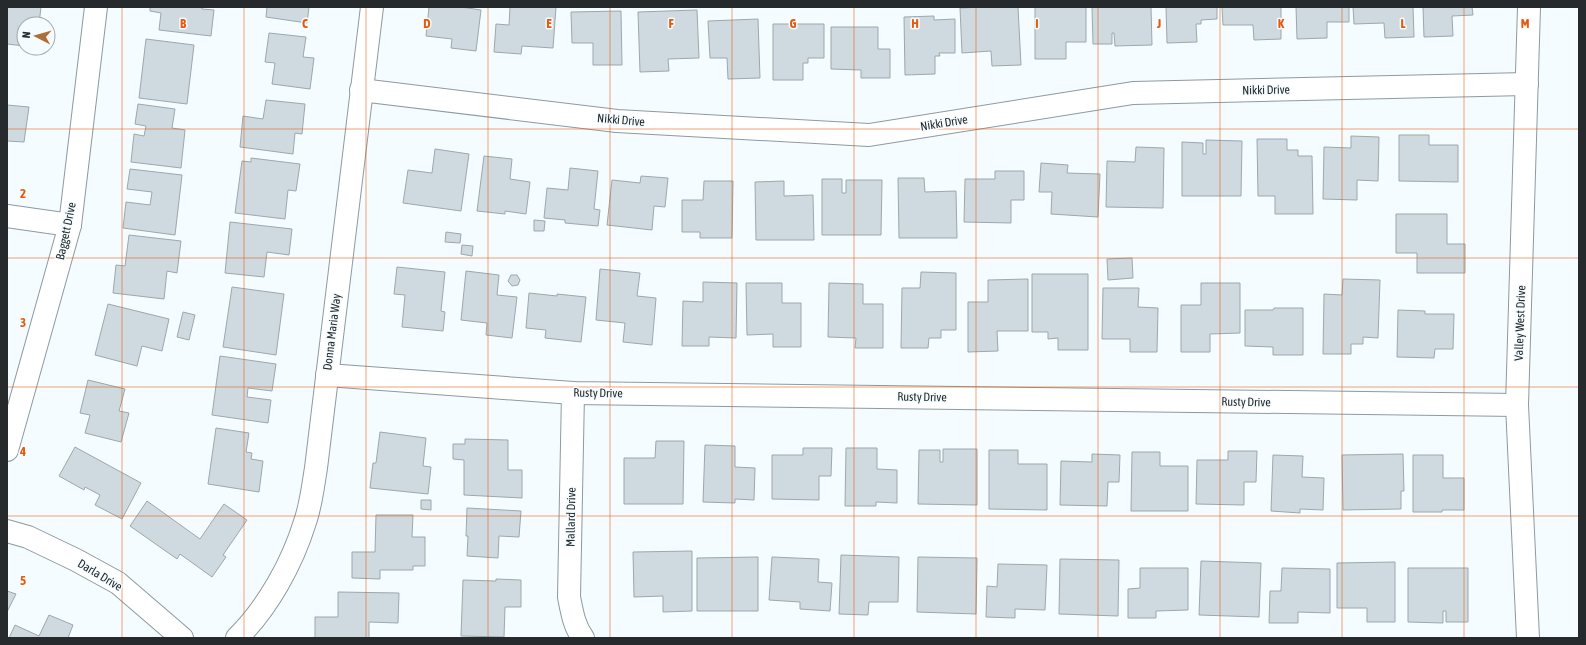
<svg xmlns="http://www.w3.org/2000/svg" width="1586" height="645" font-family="'Asap Condensed',sans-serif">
<rect width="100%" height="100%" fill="#f4fcff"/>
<g fill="#cedadf" stroke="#9ca8ad">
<path d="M7,7H41L39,24H24V46L7,44Z"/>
<path d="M150,7H202V9L214,10L211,36L159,30L161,13L150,11Z"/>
<path d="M267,7H309L307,23L266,17Z"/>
<path d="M429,7H461L481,10L476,51L451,48L452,39L426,36Z"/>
<path d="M510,7H556L553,48L522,46L521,54L494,52L496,24L509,25Z"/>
<path d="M984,7H1018L1021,65L992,66L991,51L962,53L960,8Z"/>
<path d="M1035,7H1086V42H1066V59H1035Z"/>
<path d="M1092,7H1151L1152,45L1115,46L1114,33H1112V44H1093Z"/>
<path d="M1166,7H1217V19L1201,20V24H1196L1197,42L1167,43Z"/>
<path d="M1222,7H1281V39L1254,40L1253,25H1223Z"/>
<path d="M1296,7H1349V22H1327V38L1297,39Z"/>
<path d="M1353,7H1413L1414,37L1385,38L1384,23L1354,24Z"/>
<path d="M1423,7H1472L1473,15L1452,16L1453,36L1424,37Z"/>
<path d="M697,10L699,58L668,59L669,71L640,72L638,12Z"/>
<path d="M621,11L622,65H593V43H572L571,12Z"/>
<path d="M934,16V20L955,19V53H939L940,56H935V74L905,75L904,17Z"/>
<path d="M758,19L760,78L728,79L727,58H710L708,21Z"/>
<path d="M773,24H824V58H808V63H803V80H773Z"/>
<path d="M831,27H878V49H890V78H861V70L831,69Z"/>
<path d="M269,33L306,37L303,57L314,58L310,89L272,84L275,63L265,62Z"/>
<path d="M146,39L194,45L187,104L139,98Z"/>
<path d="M266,100L305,104L302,134L295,133L293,154L240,147L243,116L263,119Z"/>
<path d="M138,104L175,109L172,128L185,130L181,168L131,162L134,134L144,136L146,126L135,124Z"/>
<path d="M7,105L29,107L24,142L7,141Z"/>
<path d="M1399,135H1429V145H1458V182L1399,181Z"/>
<path d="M1351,136L1379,137L1378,181L1357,180V200L1323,199L1324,147L1351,148Z"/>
<path d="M1257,139H1287V150H1298V156H1312L1313,214H1275V196H1258Z"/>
<path d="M1206,140L1242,141L1241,196H1182V142L1203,143V154H1206Z"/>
<path d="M1136,147L1164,148L1163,208L1106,207L1107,161L1135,162Z"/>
<path d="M435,149L469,154L461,211L403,203L408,170L432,173Z"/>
<path d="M484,156L512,159L510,179L530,182L526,214L505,211V214L477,211Z"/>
<path d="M251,158L300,164L296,191L288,190L285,219L235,213L242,161L251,162Z"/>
<path d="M1041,163L1068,165L1067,173L1100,174L1098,217L1051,214L1052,192H1039Z"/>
<path d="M570,168L598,171L594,209L600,210L598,226L565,223V220L544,218L547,188L568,190Z"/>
<path d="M130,169L182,175L175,235L123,228L126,202L150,205L152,192L127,189Z"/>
<path d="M995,171H1024V200H1011V223L964,222L965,179H995Z"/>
<path d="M641,176L668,178L665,207L654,206L652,230L607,225L612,180L640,183Z"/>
<path d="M898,178H924L925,192L956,191L957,238H899Z"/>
<path d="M822,179H842V193H846V180H882L881,235H822Z"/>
<path d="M704,181H733L732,238H700V232H682V200H703Z"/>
<path d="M784,181V196L813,195L814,240H756L755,182Z"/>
<path d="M1396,214H1447V244H1465V273H1417V253H1396Z"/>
<path d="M534,220L545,221L544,231H534Z"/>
<path d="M230,222L292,229L289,255L267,252L264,277L225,273Z"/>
<path d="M446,232L461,234L460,243L445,242Z"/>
<path d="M129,235L181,241L177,273L167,271L164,299L113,293L116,265L125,266Z"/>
<path d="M462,245L473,246L472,256L461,254Z"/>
<path d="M1132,258L1133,278L1108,280L1107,259Z"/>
<path d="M397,267L445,272L441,311L445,312L443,331L402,327L405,295L394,294Z"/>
<path d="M600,269L640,273L637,296L656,298L652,345L623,342L625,323L596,320Z"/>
<path d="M466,271L499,275L497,295L517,297L512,338L486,335L487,323L461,320Z"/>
<path d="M921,272L956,273V330H941V338H929L928,348H901L902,288H920Z"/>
<path d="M1032,274H1088V350H1058V338L1048,339V332H1032Z"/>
<path d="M511,275H517L520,280L518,285L512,286L508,281Z"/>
<path d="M1028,279V331H997L998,351L968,352V302H988V280Z"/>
<path d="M1343,279L1380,280L1378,338L1363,337V344H1351V354H1323L1324,294L1342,295Z"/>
<path d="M703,282L737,283L736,338L709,337V346H682L683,301L703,302Z"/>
<path d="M746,283H782V303H801V347H773V334L747,335Z"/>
<path d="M829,283L863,284V304H883V348H855L856,338L828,337Z"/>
<path d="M1201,283H1240V333L1210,334V352H1181V305H1201Z"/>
<path d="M232,287L284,294L276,355L223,347Z"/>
<path d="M1103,288H1139L1138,307L1158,308L1157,352H1130V339H1102Z"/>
<path d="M529,293L557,296V294L586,297L581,342L545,338L546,330L526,328Z"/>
<path d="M108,304L169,319L162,351L142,346L137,366L95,355Z"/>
<path d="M1274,308H1303V355H1273V347L1245,346V310H1273Z"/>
<path d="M1398,310L1425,311V314H1454L1453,349H1435L1434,358L1397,357Z"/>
<path d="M183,312L195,315L189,340L177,337Z"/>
<path d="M220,356L276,364L272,391L248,388L247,397L271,400L268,423L212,415Z"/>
<path d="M88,380L125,389L119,411L129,413L121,442L85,433L90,415L80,413Z"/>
<path d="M216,428L249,433L246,452L252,453L251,459L263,461L259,492L208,484Z"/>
<path d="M380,432L426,438L423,466L431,467L428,494L370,488L373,463H376Z"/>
<path d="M465,439L508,440V470H522V498L464,495V460L453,459V444H465Z"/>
<path d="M656,441H684L683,504H624V458H655Z"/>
<path d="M705,445L735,446V467L755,468L754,500L735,499V503L703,502Z"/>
<path d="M75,447L141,483L122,519L95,505L100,495L85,487L84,490L59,476Z"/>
<path d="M803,448H832L831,476H819V500L772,499V455H803Z"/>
<path d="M846,448H877V469L897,470V503L876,502V506H845Z"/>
<path d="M943,449H977V505L918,504L919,450H940V462H943Z"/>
<path d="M989,450H1018V464H1047V510L989,509Z"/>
<path d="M1228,451H1257L1256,482H1244V505L1196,504L1197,460H1228Z"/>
<path d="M1132,452H1160V466H1188V511H1131Z"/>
<path d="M1092,454L1120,455L1119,482H1108L1107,506L1060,505L1061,461L1092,462Z"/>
<path d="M1403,454L1404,491H1401V509L1343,510L1342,455Z"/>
<path d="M1273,455L1303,456L1302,477L1324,478L1323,510L1300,509V513L1271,511Z"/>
<path d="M1413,455H1443V478H1464V510H1442V512H1413Z"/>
<path d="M421,500H431V510L421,509Z"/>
<path d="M147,501L200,539L224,504L247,520L223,555L226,557L212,577L180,554L177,559L130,526Z"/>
<path d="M467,508L521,511L519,537L499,536L498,558L467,556L468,536H466Z"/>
<path d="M376,515H413L412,537H425V566H413V570H380V579L352,578V552H375Z"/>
<path d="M692,551V611L663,612V596L634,597L633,552Z"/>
<path d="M841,555L899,557L898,602H869L868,615L839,614Z"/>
<path d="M758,557V611H697V558Z"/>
<path d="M772,557L819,559L818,582L832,583L830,611L800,609V602L769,600Z"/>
<path d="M918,557L977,558L976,614L917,612Z"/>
<path d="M1060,559L1119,560L1118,616L1059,614Z"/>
<path d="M1201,561L1261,563L1259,617L1199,615Z"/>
<path d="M1395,562V622H1367V608H1337V563Z"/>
<path d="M998,564L1047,565L1045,610L1015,609V618L986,617L987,586L997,587Z"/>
<path d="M1140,568H1188V610L1156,611V618H1128V589L1140,588Z"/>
<path d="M1282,568L1330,569V613L1298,612V623H1269L1270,591H1281Z"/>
<path d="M1408,568H1468V622H1446V611H1443V623L1408,622Z"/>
<path d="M496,579L521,580V607H505L504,637L461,636L463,580L496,581Z"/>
<path d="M7,591L16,594L7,612Z"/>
<path d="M338,592L399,593L398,623L369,622V638H315V617H338Z"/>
<path d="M49,615L73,625L68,638H9L15,625L39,636Z"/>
</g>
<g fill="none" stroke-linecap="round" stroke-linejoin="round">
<g stroke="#8e9a9f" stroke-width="24">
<g id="minor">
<path d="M361,90L617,121L869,135L1133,93L1527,84"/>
<path d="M7,216L70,225"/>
<path d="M327,375L573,393L1517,405"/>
<path d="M573,393L569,597C572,612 574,626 583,638"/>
<path d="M7,450L70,225L96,7"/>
<path d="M7,531L28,537L76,560L118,583L182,638"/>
<path d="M237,638C268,607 292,564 305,522C311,505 313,486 316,468L372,7"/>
<path d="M1528,638L1517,405L1529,7"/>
</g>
</g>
<use href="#minor" stroke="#fff" stroke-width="22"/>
</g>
<path fill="none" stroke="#e8590c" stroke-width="1" stroke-opacity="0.55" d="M122,7V638M244,7V638M366,7V638M488,7V638M610,7V638M732,7V638M854,7V638M976,7V638M1098,7V638M1220,7V638M1342,7V638M1464,7V638M7,129H1579M7,258H1579M7,387H1579M7,516H1579"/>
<g text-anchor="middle" stroke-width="3" stroke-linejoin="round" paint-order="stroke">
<g font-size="12" fill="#262a2c" stroke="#f4fcff">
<text transform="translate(1266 90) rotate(-1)" y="4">Nikki Drive</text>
<text transform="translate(621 120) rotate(5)" y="4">Nikki Drive</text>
<text transform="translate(944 123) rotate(-9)" y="4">Nikki Drive</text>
<text transform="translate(66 231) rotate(-78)" y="4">Baggett Drive</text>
<text transform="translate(1520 323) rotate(-88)" y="4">Valley West Drive</text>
<text transform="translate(332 332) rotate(-83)" y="4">Donna Maria Way</text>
<text transform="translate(598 393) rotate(1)" y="4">Rusty Drive</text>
<text transform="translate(922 397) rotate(1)" y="4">Rusty Drive</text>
<text transform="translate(1246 402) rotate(1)" y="4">Rusty Drive</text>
<text transform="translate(571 517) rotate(-89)" y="4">Mallard Drive</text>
<text transform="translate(100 575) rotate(31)" y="4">Darla Drive</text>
</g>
</g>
<g font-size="13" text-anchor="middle" font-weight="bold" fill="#e8590c" stroke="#f4fcff" stroke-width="3" stroke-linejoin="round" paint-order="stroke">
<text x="183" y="28">B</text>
<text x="305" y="28">C</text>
<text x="427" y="28">D</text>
<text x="549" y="28">E</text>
<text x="671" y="28">F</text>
<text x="793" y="28">G</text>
<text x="915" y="28">H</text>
<text x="1037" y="28">I</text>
<text x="1159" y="28">J</text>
<text x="1281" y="28">K</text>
<text x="1403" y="28">L</text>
<text x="1525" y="28">M</text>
<text x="23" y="198">2</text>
<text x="23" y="327">3</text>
<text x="23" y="456">4</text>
<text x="23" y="585">5</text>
</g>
<rect width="1586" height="645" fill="none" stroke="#262a2c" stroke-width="16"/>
<g transform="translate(36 36) rotate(276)"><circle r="19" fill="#f4fcff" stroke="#a2a8ab"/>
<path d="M0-3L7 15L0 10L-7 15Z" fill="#ae6f37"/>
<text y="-6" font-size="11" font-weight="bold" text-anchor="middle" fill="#262a2c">N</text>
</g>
</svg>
